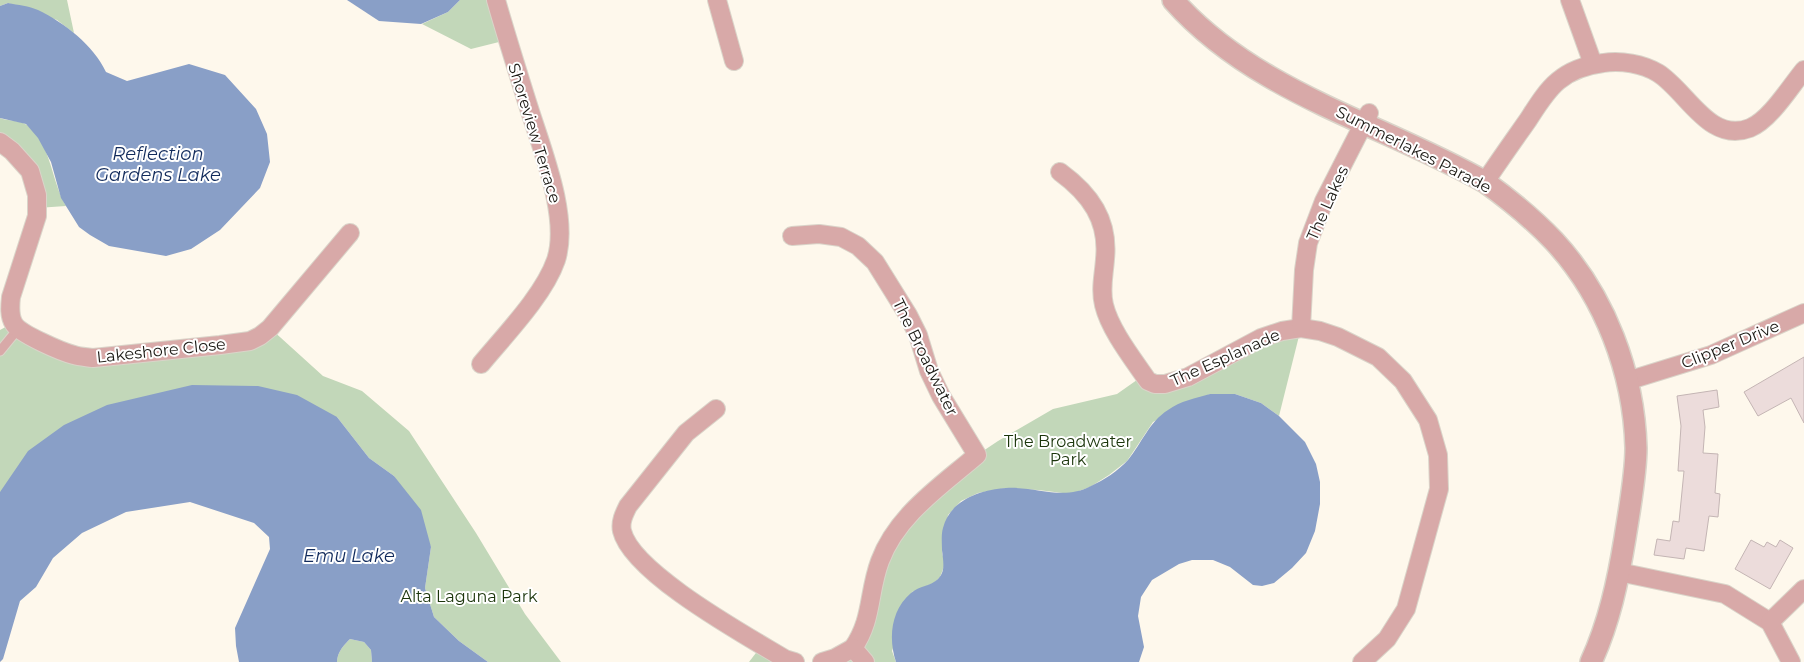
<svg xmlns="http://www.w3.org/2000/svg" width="1804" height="662" font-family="Montserrat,sans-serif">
<rect width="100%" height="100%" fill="#fef8ec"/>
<g fill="#c2d7b9">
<path d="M0,0H67L74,33L57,20L8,3L0,6Z"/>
<path d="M460,0H496L507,40L471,49L422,24L448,12Z"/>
<path d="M0,118C7,121 20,120 27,125C52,145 51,181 66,206L37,208V195L0,142Z"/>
<path d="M13,323L74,355L220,345L270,328L323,376L362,391L409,431L476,533L525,614L561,662H488L459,641L434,617L425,588L431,547L394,476L369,458L337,417L0,492V330Z"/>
<path d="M1301,328L1279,416L1261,403L1235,394H1210L1153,422L1127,461L1109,475L1090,487L1071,494L1038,490L1006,488L978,493L961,501L948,515L942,553L945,564L940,577L934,583L912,592L892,651L896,662H823L853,648L895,532L977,455L998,441L1053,409L1117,394L1144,375L1155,384Z"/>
<path d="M350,639L364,642L371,650L372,662H337C337,652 344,645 350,639Z"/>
<path d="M762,645L795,662H749Z"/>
</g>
<g fill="#899fc7">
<path d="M347,0H460L448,12L421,24L379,21Z"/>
<path d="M8,3C18,5 29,6 38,10C65,23 93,45 106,72L127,81L189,64L225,75L256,109L267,134L270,162L260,188L220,230L191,249L166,256L109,246L90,235L79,227L61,198L51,162L38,138L26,124L0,118V6Z"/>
<path d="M192,385L258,386L297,395L337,417L369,458L394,476L421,510L431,547L425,588L434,617L459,641L488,662H372L371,650L364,642L350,639C344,645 337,652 337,662H239L236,646L235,628L270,549L269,537L254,523L190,502L126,512L82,533L53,558L36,587L20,601L3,659L0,662V492L28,451L64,425L107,405Z"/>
<path d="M1210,394H1235L1261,403L1279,416L1305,442L1316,464L1320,482V504L1315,531L1306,553L1292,568L1274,583L1262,586L1253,585L1230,567L1213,560H1192L1179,564L1152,580L1141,597L1138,616L1144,647L1139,662H896C888,638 891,610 911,593C919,586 931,586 938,579C946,571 943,561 942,550C942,544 941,534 943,528C950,500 980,490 1006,488C1036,486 1063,501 1091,486C1104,480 1118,471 1128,460C1142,443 1149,422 1168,410C1180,401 1196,398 1210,394Z"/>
</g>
<g fill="#ecdcdb" stroke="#c4b5b4">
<path d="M1804,357V423L1791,398L1758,416L1744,392Z"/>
<path d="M1717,390L1719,407L1703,410L1705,427L1703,453L1718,454L1715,493L1720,494L1718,517L1709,516L1704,551L1686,548L1684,559L1654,555L1657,539L1670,541L1673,521L1679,522L1684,471H1678L1681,426L1677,396Z"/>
<path d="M1751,540L1764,547L1767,542L1776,547L1780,540L1793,548L1770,589L1735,569Z"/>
</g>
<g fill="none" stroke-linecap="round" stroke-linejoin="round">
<g stroke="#dad4c9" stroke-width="11">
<path id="service" d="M0,351L18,329"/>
</g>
<g stroke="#dad4c9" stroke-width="20">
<g id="minor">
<path d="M717,0L734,61"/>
<path d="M1570,0L1593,64"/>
<path d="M0,142L12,151L30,171L37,195V216L11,297C10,306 9,316 14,324C20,334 62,352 74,355C80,357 87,357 93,358L220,345L250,341L260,336L270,328L350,233"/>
<path d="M1060,172C1090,194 1109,220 1105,259C1104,275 1100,289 1104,305C1110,330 1133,359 1148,381L1155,384H1165L1188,377L1261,338L1282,331L1301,328L1320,331L1338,337L1378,357L1403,381L1428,420L1438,455L1439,489L1406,609L1387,639L1362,662"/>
<path d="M1485,182C1499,161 1514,140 1528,120C1537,106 1546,91 1558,81C1571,70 1587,65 1603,63C1621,60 1643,64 1658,73C1687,91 1709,144 1750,128C1770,120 1790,87 1804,70"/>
<path d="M792,236L819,234L841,237L858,246L875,262L908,315L918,335L929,371L941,396L977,455C941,486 897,515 880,561C868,593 873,619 853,648L865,662"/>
<path d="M1301,328L1304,270L1308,243L1324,201L1369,113"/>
<path d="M481,364C505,335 544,295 556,260C570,217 541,147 528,105C517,70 506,35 496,0"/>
<path d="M1627,381L1711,355L1804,313"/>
<path d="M716,409L686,433L628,506C624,514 620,522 622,531C632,573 747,636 785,659L795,662"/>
<path d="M1619,572L1725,594L1770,622L1791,662"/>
<path d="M1770,622L1804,589"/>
<path d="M822,662L835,658L853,648"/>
</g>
</g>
<g stroke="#dad4c9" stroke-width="24">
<path id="tertiary" d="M1173,0C1255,93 1381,123 1485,182C1510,200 1533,219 1554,241C1605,296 1634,373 1636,448C1636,475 1629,512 1625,538C1618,581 1609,623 1591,662"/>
</g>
<use href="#service" stroke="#d8a9a8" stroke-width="9"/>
<use href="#minor" stroke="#d8a9a8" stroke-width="18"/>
<use href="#tertiary" stroke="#d8a9a8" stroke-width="21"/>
</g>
<g text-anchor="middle" stroke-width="4" stroke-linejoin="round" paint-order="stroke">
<g font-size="16" fill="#1a1813" stroke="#fff">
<text transform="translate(535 133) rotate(73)" y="6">Shoreview Terrace</text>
<text transform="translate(1414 149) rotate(27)" y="6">Summerlakes Parade</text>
<text transform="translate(1327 203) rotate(-66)" y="6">The Lakes</text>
<text transform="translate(1730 344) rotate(-22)" y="6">Clipper Drive</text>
<text transform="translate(161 350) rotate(-6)" y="6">Lakeshore Close</text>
<text transform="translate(926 357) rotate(64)" y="6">The Broadwater</text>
<text transform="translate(1225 357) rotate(-24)" y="6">The Esplanade</text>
</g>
<g font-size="16" fill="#1b350b" stroke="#fff">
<text x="1068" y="447">The Broadwater<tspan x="1068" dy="18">Park</tspan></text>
<text x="469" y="602">Alta Laguna Park</text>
</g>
<g font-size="18" font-style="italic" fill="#122b5c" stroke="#fff">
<text x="158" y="160">Reflection<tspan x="158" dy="21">Gardens Lake</tspan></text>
<text x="349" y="562">Emu Lake</text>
</g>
</g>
</svg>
